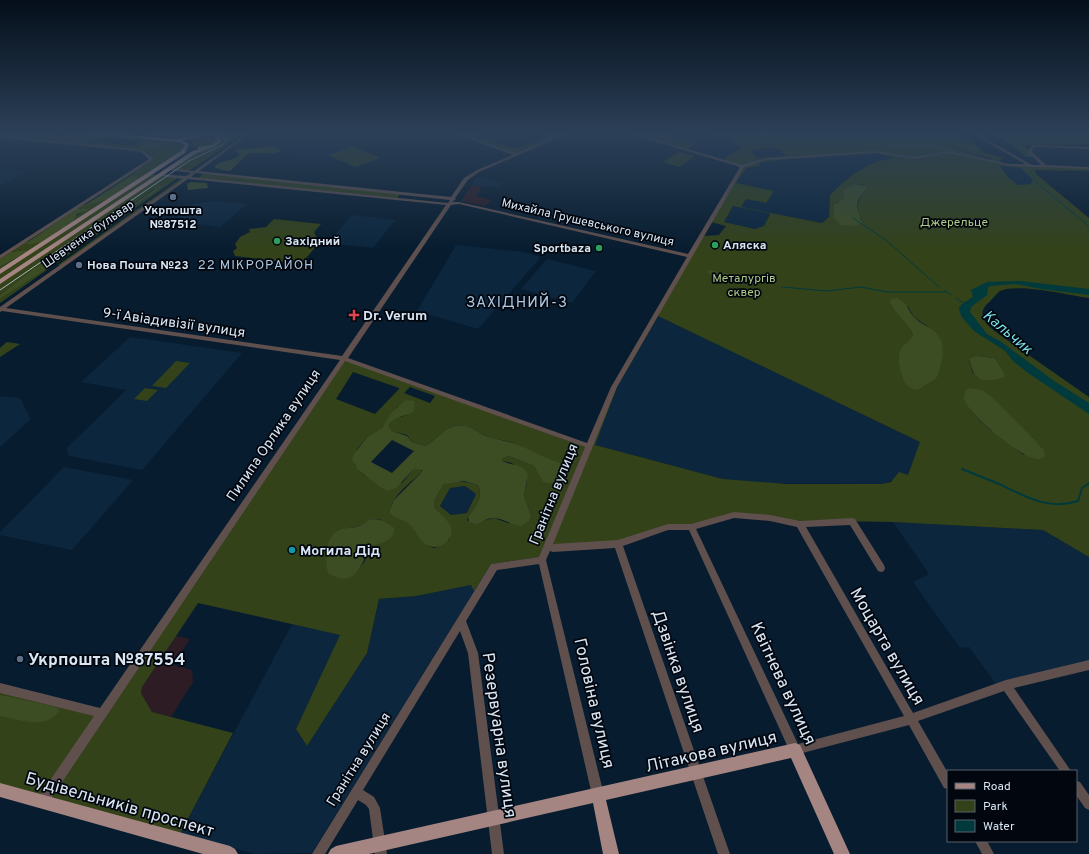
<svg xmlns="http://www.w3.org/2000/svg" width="1089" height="854" font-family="Overpass,sans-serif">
<rect width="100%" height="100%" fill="#081c2f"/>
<g fill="#2d1c24">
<path d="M472,185L482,187L476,196L492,200L485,206L461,201Z"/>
<path d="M176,636L190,639L173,665L192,670L193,682L171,717L152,712L141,693L142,687Z"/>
</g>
<g fill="#0b263d">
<path d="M470,132H557L520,148H513Z"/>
<path d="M658,132H716L713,134L730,139L741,148L723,160L688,149L697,143Z"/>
<path d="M317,139L346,141L383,158L355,169L338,161L286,156L283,154L300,140Z"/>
<path d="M771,148L780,149L786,156L757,158L751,151Z"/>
<path d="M878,153L887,154L893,158L830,195L829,217L822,223L770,213L764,226L755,229L724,222L733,206L740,207L746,199L774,191L736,183L746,168L776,160Z"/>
<path d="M1000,166L1021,168L1033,180L1032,184L1018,185L1009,178Z"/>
<path d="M10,169L28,171L0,186V172Z"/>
<path d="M478,176L490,178L488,179L504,183L499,188L472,185Z"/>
<path d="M217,201L247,204L220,227L183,222L178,217L193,204Z"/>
<path d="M352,215L395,220L373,248L328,243Z"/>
<path d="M456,245L524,252L541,257L478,329L417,311Z"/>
<path d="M547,259L596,271L572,303L521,289Z"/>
<path d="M658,316L921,442L908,476L881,484L752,483L723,479L594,445L617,387Z"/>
<path d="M130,337L242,353L142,470L69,456L66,449L126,390L81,382Z"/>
<path d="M0,396L20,398L31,419L0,447Z"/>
<path d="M64,467L133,480L72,550L0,535V532Z"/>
<path d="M465,486L476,494L467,513L451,515L440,507L449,488Z"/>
<path d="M893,522L1043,530L1089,557V665L999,688L969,647L960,648L913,582L929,574Z"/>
<path d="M471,585L474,591L312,853L255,854L180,834L292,624L341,635L296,729L307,746L367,653L379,599L416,596Z"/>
</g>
<g fill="#334219" fill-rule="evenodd">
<path d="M4,132L49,133L51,136H66L76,133L62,132H67L179,142L185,146L184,149L0,270V267L25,253L24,250L11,252L0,258L151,161L153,158L148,153L137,150L0,136V133ZM98,135L165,142L156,148L142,149L146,141L93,136ZM99,137L141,141L134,146L91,142ZM138,172L106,199C97,200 91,206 83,205L134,173ZM81,208L87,209L76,216C72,228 38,241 25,245L29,240Z"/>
<path d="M227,132H238L237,138L189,171L171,169L194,153L219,143L222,140L218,136Z"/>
<path d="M456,132H470L513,148C532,147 547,132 566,132L515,153Z"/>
<path d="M630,132H658L698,143L688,149Z"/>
<path d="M716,132H739L748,138H765L799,145L834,143L949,151L988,160L994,159L929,142L811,137C793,144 773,136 756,132H933L932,134L975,150L957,137L958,136L971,141L985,153L1003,158L998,163L1006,165L1089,168V171L1035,170L1036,174L1089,218V298C1068,295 1018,283 1000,291C996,294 991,301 987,304C975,317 989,327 1000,335L1089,397V557L1043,530L893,522L831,521L800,524L744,515L691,527H668L618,544L548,546L614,387L742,166L723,160L741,147L730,139L712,134ZM771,148L780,149L786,156L757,158L751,151L756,149ZM878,153C882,156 887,154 893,158C887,160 880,160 874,163C857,170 843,182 830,195L829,217L822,223L741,207L746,199L766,203L774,191L736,183L746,168L760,166L759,163L777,160ZM1000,166L1021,168L1033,180L1031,184L1018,185L1009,178ZM855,184L865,185L867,189C857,199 855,208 862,221L836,203L845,198ZM733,206L769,213L770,214L764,226L755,229L724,222ZM711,222L726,226L719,235L703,236ZM891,305L908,307L914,317L931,329L901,366C898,340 908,352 913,335L907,323ZM658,316L920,442L908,475L899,472L891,482L881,484H788L723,479L595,445L617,387ZM976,356L995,358L1005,374L973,373L969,361ZM983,390L1033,438L1024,455C1008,443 960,413 965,391Z"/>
<path d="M1007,132H1089V144L1024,146Z"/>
<path d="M212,137L217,139V141C210,147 197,150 190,145L195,140Z"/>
<path d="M353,146L380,158L355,167L328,155Z"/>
<path d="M679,152L695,156L679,167L663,162Z"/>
<path d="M204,173L401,193L397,198L198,178Z"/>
<path d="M150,174L158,175L0,280V273Z"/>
<path d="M160,176L179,177L0,303V299L56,263L82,241L148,197L155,188C104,226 50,257 0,295V283Z"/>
<path d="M182,178H185L61,265H58Z"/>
<path d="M274,219L321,224L314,232L319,243L301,264L235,256L233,251L237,248L235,244L240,237L250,232L249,229L266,227Z"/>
<path d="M7,342L20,344L0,357V348Z"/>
<path d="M345,360L585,447L540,557L491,564L474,591L471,585L416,596L379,599L367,653L307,746L296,729L340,635L198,603L142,687L141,693L152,712L233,733L180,834L50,798ZM353,372L399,388V389L375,414L336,399ZM410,387L435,396L430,403L404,393ZM398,406L407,415C399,418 389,418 389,429L392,431L407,435L412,442L425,446C438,440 441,429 455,426C468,423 475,431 486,436C496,440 506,440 516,444C530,450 542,457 556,461L542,479L534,466L509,456L502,459V461L512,463L527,481L524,496L531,515L508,523L494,518L472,524L467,520L468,517C475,507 484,497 478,485C465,481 457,480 444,484L434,501V507L446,520L451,528L449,540L435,548C418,544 421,534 410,524C404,519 395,519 390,514C389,498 411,482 421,473V468L414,469L402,483C381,482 367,483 354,464L357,449L367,437L382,428ZM465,486L476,494L467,513L451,515L440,506L450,488ZM373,519H379L390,524L368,552L365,561L357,571L338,530L356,527Z"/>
<path d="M176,361L190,363L166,388L152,386Z"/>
<path d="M145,388L158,390L147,401L134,399Z"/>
<path d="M0,691L96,716L42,796L0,784Z"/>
</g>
<g fill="#3d4d23" fill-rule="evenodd">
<path d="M739,132C744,132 750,131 755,132C774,133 791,145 810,137L929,142L996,161L960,153L933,150L834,143L799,145L786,143L765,138H748Z"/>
<path d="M933,132H949L958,136L960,139L976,150H971L931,135Z"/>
<path d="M990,132H1006L1024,146L1033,157H1026L1011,144Z"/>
<path d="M98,135L167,143C160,148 145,152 138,148L146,141L92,137Z"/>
<path d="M273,146L282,151L276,153H249L230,171L222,170L214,167C221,159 234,162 240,154L235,151L236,150Z"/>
<path d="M138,171L139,172L133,176L139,178L138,179L108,199L82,207Z"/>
<path d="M191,182L207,183L208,188L188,190L187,184Z"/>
<path d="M855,184L867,186V189C852,204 858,207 862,223L855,226L841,225L834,218V205L844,198V190Z"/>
<path d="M159,186H162L158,190L82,241L56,263L0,299V295L35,268L60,254L69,245L104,225Z"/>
<path d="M84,208L89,210L77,214L74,221L41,242L23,245L77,209Z"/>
<path d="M24,250L27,251L25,253L0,267V259L11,252Z"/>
<path d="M709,270L741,276L742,277L724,276L709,272L717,276L741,282L716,279L707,272Z"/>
<path d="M896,298C908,302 907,310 915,318C920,323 927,326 933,330C948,342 943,360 937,377L934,380L917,390C913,389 909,388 906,384C901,377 896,356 901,349C905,343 910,342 913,335C908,321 894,314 890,302L891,299Z"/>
<path d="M976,356L995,358L1005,374L1004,377C982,384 974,381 969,359Z"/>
<path d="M969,388L983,390L994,399L1033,438L1044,451L1045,457C1041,459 1038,460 1033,458C1017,454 973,418 966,403C963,399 964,395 965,391Z"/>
<path d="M406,400L414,401L415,403L414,411C406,417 389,417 389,428L392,431L407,436L412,442L425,446C438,440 441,429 455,426C470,422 476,433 489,437C498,440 507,441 516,444C530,449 542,457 556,461L561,464L559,478C554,484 550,484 543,482L534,466L509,456L502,459V461C513,466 521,463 528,474L524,496L531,515L529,521L521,526C511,525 503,518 493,518C484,518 478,528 469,522L468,517C475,507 484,497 478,485L464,481L444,484L434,501V507C439,512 445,518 449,523C458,536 442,551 429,546C420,543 417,532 411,526C405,519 396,520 390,514V509L394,500L421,473L422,470L414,469L396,488L388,491L380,487L357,469L352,459L354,454L367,437L382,428L392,412ZM392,440L414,451L392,473L371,462Z"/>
<path d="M373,519C381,519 388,522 394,528C395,540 382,543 372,546C361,562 356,591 328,573C325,561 325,538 337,531C343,527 350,529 356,527C362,525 366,521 373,519Z"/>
<path d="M0,695L52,706L59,709V711C45,731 19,719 0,716Z"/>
</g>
<path fill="#003a3d" d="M1020,281L1089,289V295L1041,289L1016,284L990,286L988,288L987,295L971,307L970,312L987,334L1000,341L1054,381L1089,403V414L1028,373L1013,361L1005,351L974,331L961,316L959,308L962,304L973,297L971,290L987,282Z"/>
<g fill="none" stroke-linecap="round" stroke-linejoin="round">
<g stroke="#003a3d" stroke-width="1">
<path d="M999,132L1021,149L1032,161"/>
<path d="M1031,172L1038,184L1089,226"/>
<path d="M853,218L887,241L939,287"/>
<path d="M782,287L827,291L861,287L887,292H946"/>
<path d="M944,290L951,295"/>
<path d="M956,298L964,303"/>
</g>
<path stroke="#003a3d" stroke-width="2" d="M962,469C974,474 987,479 999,484C1025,496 1049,511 1078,501L1082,488L1089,483"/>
<g fill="#5f504e" fill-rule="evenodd">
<path d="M242,132H246L244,138L199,171L451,197L464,178L477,170L513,155L453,133L452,132H456L516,153L566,132H570L569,133L479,172L468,180L455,198L456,199L452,202H459L688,254L740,167L627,133L626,132H630L742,165L767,158L876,151L915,157L948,151L1010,164H1025L971,133L970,132H974L1032,165H1041L1030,154L1028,150L1033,145L1089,147V149L1035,147L1032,150L1033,153L1046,165L1089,167V169L1010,166L948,153L915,159L876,153L767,160L744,167L617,387L553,544L618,540L668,524H691L734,512L770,515L800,521L852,518L855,519L884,565L885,568L884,571L881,572L878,571L850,525L806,527L913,713L1006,680L1089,660V670L1014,688L1071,771H1060L1004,691L918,721L948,773V789L944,788L909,725L795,755L791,754L689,530H668L623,546L730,854H718L615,548L553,552L550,551L546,560L604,795L602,799L598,801L594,799L592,795L539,564L497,570L466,621L478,653L504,854H492L468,653L460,631L363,790L374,797L380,808L387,854H375L369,809L366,805L358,800L325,854H312L491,564L539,557L585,447L345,361L46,806L42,808L38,806L36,802L38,798L94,716L0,693V683L100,708L340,360L2,311L0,312V307L183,179L160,176H159V174L186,176L191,173L168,170L166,169L167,168L194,171L235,142L241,137ZM196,173L450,200L448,203L191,177ZM188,179L446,205L342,356L6,308ZM459,204L687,257L611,387L587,443L348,358L451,205ZM734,518L770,521L797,527L904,716L798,744L696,529Z"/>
<path d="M0,136L136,149L144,151L154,159L0,259V255L149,159L142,153L136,151L0,138Z"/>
<path d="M1076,781L1080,782L1089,795V810L1085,808L1076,795Z"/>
<path d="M975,841H987L994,854H982Z"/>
</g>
<g fill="#a48582" fill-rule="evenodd">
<path d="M74,132H87L177,139L179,138L201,136L203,137L182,140L189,144L185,153L0,274V269L181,151L185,145L179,142L76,133Z"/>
<path d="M220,132H227L206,137L204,136Z"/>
<path d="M218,136L222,141C215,148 204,150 195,154L0,284V279L191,152L198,149V147L212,145L217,141L216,137Z"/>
<path d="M795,743L800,745L850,854H834L791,758L606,800L619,854H603L593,803L369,854H328L331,849L336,846Z"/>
<path d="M0,783L230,846L235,849L238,854H203L0,797Z"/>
</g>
<path stroke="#aab9c7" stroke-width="1" d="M0,290L189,161L222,145L228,139L217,135L174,136L127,132"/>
</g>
<linearGradient id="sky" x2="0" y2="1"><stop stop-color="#040f1a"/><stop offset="0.53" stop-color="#2c4058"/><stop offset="1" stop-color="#2c4058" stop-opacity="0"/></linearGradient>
<rect width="1089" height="251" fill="url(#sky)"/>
<g fill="#5c6f8a" stroke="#02060e" stroke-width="1.5">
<circle cx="173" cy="197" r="4"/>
<circle cx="79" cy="265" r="4"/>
<circle cx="20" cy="659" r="4"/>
</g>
<g fill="#2e9e5b" stroke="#02060e" stroke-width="1.5">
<circle cx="277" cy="241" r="4"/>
<circle cx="715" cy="245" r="4"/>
<circle cx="599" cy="248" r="4"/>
</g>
<path fill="#e0444e" stroke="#02060e" stroke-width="1.5" d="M352 309h4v4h4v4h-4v4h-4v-4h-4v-4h4z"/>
<circle fill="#0f9aa8" stroke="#02060e" stroke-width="1.5" cx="292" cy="550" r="4"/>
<g text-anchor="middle" stroke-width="3.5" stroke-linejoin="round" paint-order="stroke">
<g font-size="12" font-weight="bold" fill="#d9e6f3" stroke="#02060e" text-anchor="start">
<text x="173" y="214" text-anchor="middle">Укрпошта<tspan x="173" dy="14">№87512</tspan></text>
<text x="285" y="245">Західний</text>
<text x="723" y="249">Аляска</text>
<text x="591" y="252" text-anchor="end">Sportbaza</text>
<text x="87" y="269">Нова Пошта №23</text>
</g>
<g font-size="12" fill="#d9e6f3" stroke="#02060e">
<text transform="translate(588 222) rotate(13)" y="4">Михайла Грушевського вулиця</text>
<text transform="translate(88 234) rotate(-35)" y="4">Шевченка бульвар</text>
</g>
<g font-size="12" fill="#afcb86" stroke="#02060e">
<text x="954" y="226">Джерельце</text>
<text x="744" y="282">Металургів<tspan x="744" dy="14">сквер</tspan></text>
</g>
<g font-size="13" letter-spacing="1" fill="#aec7e1" stroke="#02060e">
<text x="256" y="269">22 МІКРОРАЙОН</text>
</g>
<g font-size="14" font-weight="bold" fill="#d9e6f3" stroke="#02060e" text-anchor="start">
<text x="363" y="320">Dr. Verum</text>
<text x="300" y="555">Могила Дiд</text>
</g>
<g font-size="14" fill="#d9e6f3" stroke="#02060e">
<text transform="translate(174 322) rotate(8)" y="5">9-ї Авіадивізії вулиця</text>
<text transform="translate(273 435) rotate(-56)" y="5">Пилипа Орлика вулиця</text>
<text transform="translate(553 494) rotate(-68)" y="5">Гранітна вулиця</text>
<text transform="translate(358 759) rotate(-58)" y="5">Гранітна вулиця</text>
</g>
<g font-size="15" letter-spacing="1" fill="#aec7e1" stroke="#02060e">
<text x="517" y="307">ЗАХІДНИЙ-3</text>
</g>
<g font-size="15" font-style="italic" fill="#76dee4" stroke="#02060e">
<text transform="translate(1008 332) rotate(40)" y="5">Кальчик</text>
</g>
<g font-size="17" fill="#d9e6f3" stroke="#02060e">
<text transform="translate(888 646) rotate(60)" y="6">Моцарта вулиця</text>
<text transform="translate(679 671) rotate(71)" y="6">Дзвінка вулиця</text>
<text transform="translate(784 683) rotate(65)" y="6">Квітнева вулиця</text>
<text transform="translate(595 703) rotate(77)" y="6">Головіна вулиця</text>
<text transform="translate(500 735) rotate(82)" y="6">Резервуарна вулиця</text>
<text transform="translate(711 751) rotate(-13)" y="6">Літакова вулиця</text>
<text transform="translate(120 804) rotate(16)" y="6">Будівельників проспект</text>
</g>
<g font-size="17" font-weight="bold" fill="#d9e6f3" stroke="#02060e" text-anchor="start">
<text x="28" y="665">Укрпошта №87554</text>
</g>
</g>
<rect x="947" y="770" width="130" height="72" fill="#02060e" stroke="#58606a"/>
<rect x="955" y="783" width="20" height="6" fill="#a48582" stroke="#58606a"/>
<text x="983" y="790" font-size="12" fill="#d9e6f3">Road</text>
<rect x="955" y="800" width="20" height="12" fill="#334219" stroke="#58606a"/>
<text x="983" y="810" font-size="12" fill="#d9e6f3">Park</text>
<rect x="955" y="820" width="20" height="12" fill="#003a3d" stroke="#58606a"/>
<text x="983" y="830" font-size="12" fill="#d9e6f3">Water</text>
</svg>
